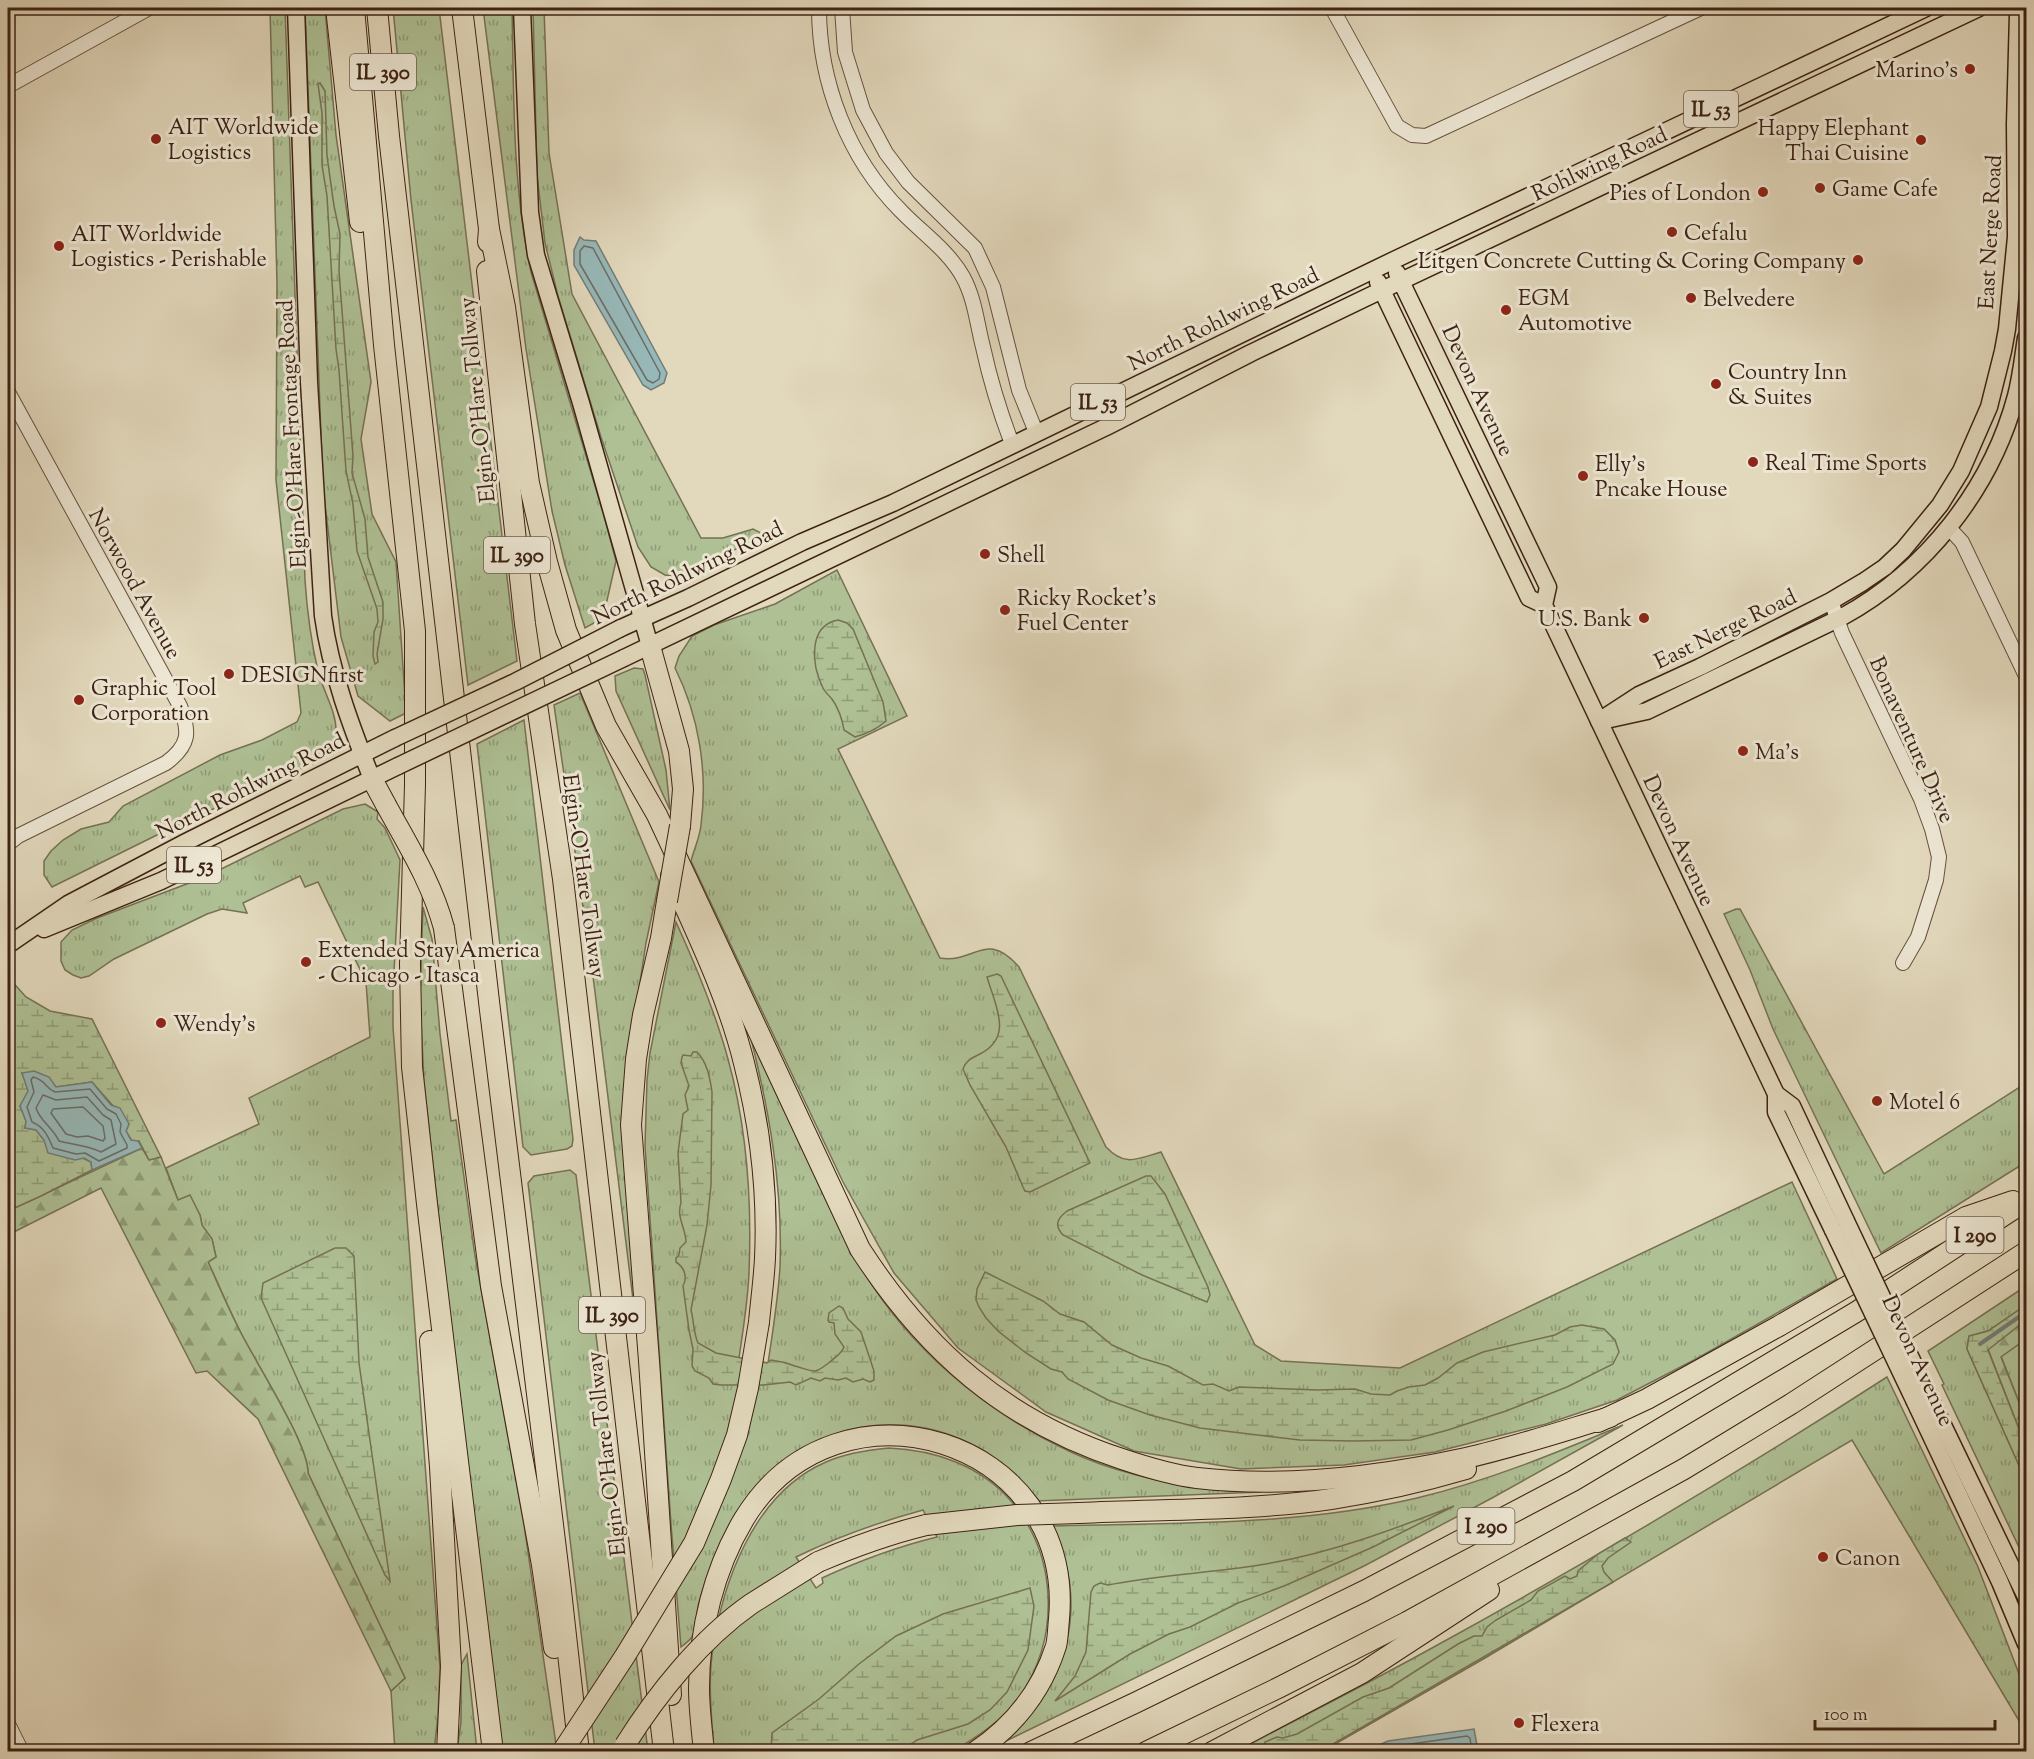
<svg xmlns="http://www.w3.org/2000/svg" width="2034" height="1759" font-family="'Sorts Mill Goudy',serif">
<defs>
<pattern id="grass-tufts" width="24" height="20" patternUnits="userSpaceOnUse" patternTransform="scale(1.5)"><rect width="24" height="20" fill="#aec094"/><path d="M3 7l-1-3M5 7V3M7 7l1-3M15 17l-1-3M17 17v-4M19 17l1-3" fill="none" stroke="#8f9c78"/></pattern>
<pattern id="forest-firs" width="22" height="20" patternUnits="userSpaceOnUse" patternTransform="scale(1.5)"><rect width="22" height="20" fill="#aec094"/><path d="M5 1l3.5 6h-7zM16 11l3.5 6h-7z" fill="#8f9c78"/></pattern>
<pattern id="wetland-marsh" width="20" height="14" patternUnits="userSpaceOnUse" patternTransform="scale(1.5)"><rect width="20" height="14" fill="#aec094"/><path d="M1 5h8M5 5V1M11 12h8M15 12V8" fill="none" stroke="#8f9c78"/></pattern>
</defs>
<rect width="100%" height="100%" fill="#e2d8bc"/>
<filter id="stains"><feTurbulence type="fractalNoise" baseFrequency=".00333" numOctaves="4"/><feColorMatrix values="0 0 0 0 .2 0 0 0 0 .09 0 0 0 0 .02 0 0 0 .5 -.17"/></filter>
<radialGradient id="worn" r=".72"><stop offset=".6" stop-color="#630" stop-opacity="0"/><stop offset="1" stop-color="#630" stop-opacity=".3"/></radialGradient>
<g fill="url(#grass-tufts)" stroke="#767154" stroke-width="1.5" fill-rule="evenodd">
<path d="M270,8H285L305,580C307,611 311,641 318,671C323,691 337,712 336,733C335,746 327,755 316,762L165,831L52,887L44,875V861L51,851L63,840L81,829L109,822L123,806L220,755L262,740L297,722L301,713L276,480L277,283Z"/>
<path d="M305,8H325L336,135L371,382L361,439L372,514L396,562L406,713L390,721L358,696L341,637L323,488Z"/>
<path d="M393,8H439L517,661L468,685L411,200Z"/>
<path d="M483,8H512C514,96 512,185 531,272L604,516L616,561L603,618L585,628L565,565L552,511L526,349Z"/>
<path d="M533,8H544L549,153L572,294L701,538H723L753,529L765,535L678,577L665,575L651,567L638,547L601,437L558,296L545,243L537,175Z"/>
<path d="M837,570L907,716L838,749L940,958C975,964 986,929 1019,967L1106,1147C1125,1167 1137,1159 1161,1152L1255,1345L1281,1361L1400,1368L1792,1182L1837,1279L1696,1359L1617,1400L1546,1424L1435,1452L1344,1465L1241,1469L1134,1451L1046,1412L958,1348L894,1273L843,1182L691,861C694,849 700,837 701,825C708,772 699,716 675,668L679,656L692,636L714,625L775,604Z"/>
<path d="M634,668L643,669L645,675L666,770L670,810L616,691L615,676Z"/>
<path d="M580,693L659,882L646,943L627,1067L639,1348L594,984L554,705Z"/>
<path d="M524,720L573,1139L572,1146L567,1149L531,1155L523,1147L477,744Z"/>
<path d="M365,804L378,812L377,819L385,828L400,860L393,990V1027L440,1668L438,1716L434,1751H395L391,1691L405,1678L308,1473C309,1445 256,1363 241,1333C229,1310 219,1285 208,1262L216,1257L212,1239L202,1226L200,1215L178,1200L166,1168L259,1124L249,1098L370,1037L366,982L318,882L305,887L300,876L243,903L247,913L222,909L207,914L114,959L89,976L81,978L73,975L65,970L61,961V942L72,930L97,918L205,877L343,809Z"/>
<path d="M423,907L432,939L440,1034L451,1121L456,1120L475,1256L524,1525L557,1751H502L447,1293L424,1082L420,999Z"/>
<path d="M1736,909H1740L1884,1174L2026,1083V1162L1881,1253L1773,1029L1750,970L1724,914Z"/>
<path d="M676,922C696,966 715,1011 728,1059C747,1128 752,1200 749,1272C748,1301 743,1330 739,1358L768,1363C773,1331 778,1299 780,1267C783,1186 769,1109 749,1031C769,1075 789,1119 809,1163C825,1196 839,1230 857,1261C906,1346 983,1411 1071,1452C1114,1472 1164,1483 1211,1489C1227,1492 1244,1491 1261,1492L1036,1501C1019,1482 1003,1461 979,1448C886,1397 780,1433 730,1525C717,1549 706,1576 699,1602C696,1612 697,1629 692,1637C689,1641 685,1644 681,1647L671,1524L645,1146L647,1080L650,1053Z"/>
<path d="M570,1170L576,1175L648,1751H595L528,1183L534,1176Z"/>
<path d="M2026,1286V1305L1988,1331L1969,1336L1967,1349L2026,1481V1562L1942,1385L1944,1384L1928,1351Z"/>
<path d="M2026,1339V1420L2001,1356Z"/>
<path d="M1887,1377L1978,1567L2026,1692V1738L2024,1729L1852,1440L1485,1658L1323,1751L1235,1752C1301,1717 1367,1684 1432,1648C1587,1563 1738,1473 1887,1377Z"/>
<path d="M1623,1425L1492,1498L1364,1566L1006,1741C1068,1684 1091,1604 1051,1526C1174,1523 1298,1526 1417,1498C1488,1481 1556,1453 1623,1425Z"/>
<path d="M889,1448C934,1450 980,1465 1011,1501C1058,1556 1060,1637 1020,1696C1004,1720 978,1736 954,1751L714,1752C712,1720 708,1687 712,1655C722,1582 754,1493 826,1462C846,1453 867,1450 889,1448ZM923,1510L937,1537C896,1547 861,1560 822,1578L823,1583L816,1588L796,1557C837,1537 879,1522 923,1510Z"/>
<path d="M467,1654L477,1751H457L461,1722V1665Z"/>
</g>
<g fill="url(#forest-firs)" stroke="#767154" stroke-width="1.5">
<path d="M142,1148L149,1160L161,1157L178,1200L190,1195L200,1215L202,1225L212,1239L216,1257L208,1262C219,1286 229,1310 241,1333C256,1363 309,1445 308,1473L405,1678L391,1691L258,1419L207,1371L196,1373L101,1188L8,1235V1211Z"/>
<path d="M2026,1320V1339L2001,1357L2026,1420V1447L1988,1349Z"/>
</g>
<g fill="url(#wetland-marsh)" stroke="#767154" stroke-width="1.5">
<path d="M320,83L325,91L327,156L334,206L340,234L339,271L353,456L352,473L365,519L368,557L383,602V619L377,654L378,662L375,664L373,656L374,632L378,622L377,609L357,551L353,504L346,471L339,370L336,349L327,196L322,165V113L318,84Z"/>
<path d="M838,620L847,623L853,629L883,702L886,721C878,728 866,734 855,737L844,730C842,718 839,709 832,699C829,696 825,692 823,688C812,666 807,626 838,620Z"/>
<path d="M997,974L1001,976L1090,1163L1030,1192L1025,1191L1023,1187L1006,1147L970,1085L963,1069C966,1060 972,1058 980,1054C1014,1037 995,1005 987,977Z"/>
<path d="M8,977L26,997L50,1011L92,1019L161,1157L149,1160L139,1141H132L126,1131L129,1124L92,1082L56,1087L22,1073L29,1091L20,1106L26,1121L25,1128L36,1130L44,1140L91,1162L92,1170L41,1196L8,1211Z"/>
<path d="M693,1052H697C707,1062 710,1078 712,1092L711,1185L707,1225L691,1310C694,1321 693,1332 698,1343L716,1353L767,1363L771,1360C779,1361 787,1363 795,1366C814,1371 813,1376 831,1361C836,1357 842,1353 844,1347L835,1334L834,1323L829,1322L828,1320L829,1313L839,1306L843,1308L848,1319L861,1332L874,1371V1380L870,1382L863,1379L853,1382L846,1378L838,1380L825,1378L820,1381L811,1378L796,1385L790,1382L764,1385H721L713,1384L709,1378L695,1371L692,1366L693,1349L689,1330L683,1286C688,1277 684,1267 676,1262V1258L679,1255L680,1248L686,1242C686,1229 676,1217 681,1203L678,1153L683,1114L688,1110L685,1095L689,1086L681,1063L682,1057L683,1055L691,1056Z"/>
<path d="M1146,1176H1151L1165,1194L1208,1287L1210,1295L1207,1302L1142,1275L1063,1235C1054,1225 1057,1219 1067,1211Z"/>
<path d="M335,1248H346L354,1256L359,1363L390,1581L385,1575L261,1298L263,1283Z"/>
<path d="M985,1272L1043,1301L1060,1314L1084,1322L1112,1345L1141,1358L1168,1366L1203,1385L1213,1384L1229,1391L1239,1387L1318,1390L1355,1389L1371,1394L1390,1395L1397,1391L1409,1387L1425,1385L1438,1378L1457,1363L1483,1352L1555,1335L1570,1327L1582,1325L1604,1329L1615,1340L1619,1352L1613,1364L1567,1387L1506,1411L1448,1430L1411,1440L1353,1441L1300,1440L1200,1428L1150,1415L1108,1400L1068,1379L1062,1372L1051,1369L1026,1353L998,1331L986,1318L979,1307L976,1300L977,1289Z"/>
<path d="M2026,1305V1320L1988,1350L2026,1447V1481L1967,1349L1969,1336L1988,1331Z"/>
<path d="M1454,1506L1373,1547L1284,1586L1238,1603L1190,1627L1169,1634L1130,1654L1055,1701L1075,1676L1086,1652L1091,1592L1094,1586L1100,1583L1108,1585C1162,1574 1217,1573 1271,1563C1334,1552 1394,1529 1454,1506Z"/>
<path d="M1625,1538L1631,1542L1608,1558L1602,1566L1604,1572L1613,1582L1321,1751H1264L1265,1742L1277,1737L1283,1738L1297,1734L1363,1697L1389,1688L1458,1644L1474,1636H1482L1487,1627L1496,1620L1531,1600L1538,1591L1565,1576L1570,1579L1577,1576L1578,1571L1598,1554Z"/>
<path d="M1030,1588L1034,1606L1028,1650L1007,1692L990,1710L968,1724L917,1740L902,1751H771L772,1733L819,1699L859,1664L896,1636L943,1614Z"/>
</g>
<g fill="#97b8b8" stroke="#737c76" stroke-width="1.5">
<path d="M580,237L584,240L596,241L667,373L664,383L651,390L643,385L574,265V250Z"/>
<path d="M34,1071L49,1077L56,1087L92,1082L111,1105L120,1108L129,1124L126,1131L131,1140L138,1141L142,1148L92,1170L91,1162L84,1158L75,1160L48,1153L44,1140L36,1130L25,1128L26,1121L20,1106L28,1091L22,1073Z"/>
<path d="M1474,1729L1478,1751H1366L1388,1741Z"/>
</g>
<g fill="none" stroke-linecap="round" stroke-linejoin="round">
<g stroke="#6a6d66" stroke-width="1.5">
<path d="M584,246L593,248L660,373L659,379L653,383L647,380L580,264V251Z"/>
<path d="M33,1077C46,1080 45,1088 55,1092L90,1089L107,1109L116,1114L121,1124L120,1132L127,1145V1148L99,1161L85,1153L76,1154L53,1148C48,1136 44,1127 32,1122L27,1107L34,1092L31,1080Z"/>
<path d="M43,1095L56,1100L87,1097L103,1115L111,1120L116,1144L101,1152C87,1145 74,1145 59,1141C53,1128 40,1121 36,1108Z"/>
<path d="M83,1107L103,1126L105,1138L103,1141L88,1136L77,1137L66,1134L51,1113L53,1109Z"/>
<path d="M1380,1752L1390,1747L1467,1736L1470,1738L1472,1752"/>
</g>
<path stroke="#737c76" stroke-width="4" d="M1980,1344L2026,1312"/>
<g stroke="#66503e" stroke-width="16">
<g id="minor">
<path d="M819,8C819,82 848,158 901,211C922,233 948,250 963,277C975,299 977,324 983,347C990,380 1000,412 1012,444"/>
<path d="M842,8L845,52L863,110L886,153L908,182L975,248L993,287L1019,390L1036,432"/>
<path d="M1332,8L1397,126L1412,135L1426,136L1701,8"/>
<path d="M8,86L149,8"/>
<path d="M8,392L180,706C190,732 190,745 166,763L18,836L8,844"/>
<path d="M1949,528L1962,542L2026,676"/>
<path d="M1831,601L1842,633L1921,799L1932,829L1939,857L1936,880L1918,937L1903,963"/>
<path d="M8,1724L22,1752"/>
</g>
</g>
<g stroke="#3d2214" stroke-width="19">
<g id="major">
<path d="M296,8L309,382L323,616C331,673 351,726 372,779"/>
<path d="M522,8L530,212L536,255L581,403L650,646"/>
<path d="M1397,273L1548,587L1544,605L1776,1094V1112L1833,1230"/>
<path d="M1378,282L1529,598L1544,605"/>
<path d="M621,628L688,598L802,542L893,503L1392,261L1926,8"/>
<path d="M624,658L1106,427L1251,353L1382,290L1979,8"/>
<path d="M1606,720L1647,711L1842,617C1926,571 1991,489 2016,396C2021,377 2023,357 2026,338"/>
<path d="M1599,721L1639,695L1700,667L1831,601L1863,582L1885,567L1903,550L1940,505L1961,471L1989,407L2003,351L2007,329L2016,237L2015,124L2018,14L2025,8"/>
<path d="M44,929L161,881L398,766"/>
<path d="M11,943L68,904L186,842L395,738"/>
<path d="M1776,1094L1792,1106L1846,1221"/>
<path d="M1928,1394L2026,1597"/>
<path d="M1915,1402L2000,1582L2026,1644"/>
</g>
</g>
<g stroke="#3d2214" stroke-width="22">
<g id="highway">
<path d="M336,8L360,222"/>
<path d="M354,8L384,345L415,631V784L410,964L412,1067L427,1204L493,1752"/>
<path d="M377,8L389,136L490,1010L560,1582L579,1752"/>
<path d="M462,8L489,229L488,242"/>
<path d="M489,229L505,307L529,483L547,562L566,630L606,726L657,815L860,1249C926,1351 1005,1421 1122,1459C1146,1467 1172,1475 1197,1478C1286,1488 1378,1477 1466,1458C1515,1447 1563,1431 1610,1417"/>
<path d="M487,271L525,624L563,879L664,1752"/>
<path d="M650,646L679,751L683,789L680,826"/>
<path d="M372,779L386,805"/>
<path d="M671,876C698,936 728,998 744,1063C760,1126 768,1193 765,1258C764,1279 761,1300 759,1322"/>
<path d="M667,901L661,938L643,1015L636,1059L631,1125L649,1361L671,1695"/>
<path d="M444,928L491,1286L542,1565L554,1648"/>
<path d="M430,1341L440,1467L451,1666L447,1752"/>
<path d="M1598,1422L1647,1399L1779,1326L1966,1217L2013,1201"/>
<path d="M1079,1513C1163,1509 1248,1511 1331,1499C1377,1492 1422,1482 1466,1469"/>
<path d="M818,1562C853,1547 889,1534 926,1525"/>
<path d="M704,1752C702,1731 699,1709 699,1688C699,1630 714,1569 744,1519C838,1365 1075,1439 1059,1619C1058,1628 1058,1638 1056,1646C1042,1690 1014,1726 975,1752"/>
<path d="M1031,1752L1137,1702L1364,1591L1573,1481L1856,1312L2026,1201"/>
<path d="M1146,1752L1280,1687L1407,1622L1684,1469L1791,1404L2026,1252"/>
<path d="M1212,1752L1362,1673L1489,1590"/>
</g>
</g>
<use href="#minor" stroke="#ece6d3" stroke-width="14"/>
<use href="#major" stroke="#e2d8bc" stroke-width="16"/>
<use href="#highway" stroke="#e2d8bc" stroke-width="20"/>
<g stroke="#3d2214" stroke-width="19" stroke-linecap="butt">
<g id="major-bridge">
<path d="M395,738L515,682L621,628"/>
<path d="M398,766L624,658"/>
<path d="M1846,1221L1928,1394"/>
<path d="M1833,1230L1915,1402"/>
</g>
</g>
<g stroke="#3d2214" stroke-width="22" stroke-linecap="butt">
<g id="highway-bridge">
<path d="M386,805C408,845 432,883 444,928"/>
<path d="M667,901L680,826"/>
<path d="M926,1525L1017,1515L1079,1513"/>
<path d="M625,1745C657,1694 701,1639 751,1604C773,1590 796,1576 818,1562"/>
<path d="M562,1752L625,1656L694,1543L721,1479L737,1435L748,1388L759,1322"/>
</g>
</g>
<use href="#major-bridge" stroke="#e2d8bc" stroke-width="16"/>
<use href="#highway-bridge" stroke="#e2d8bc" stroke-width="20"/>
</g>
<g fill="#8f2418" stroke="#ece6d3" stroke-width="2">
<circle cx="1970" cy="69" r="6"/>
<circle cx="156" cy="139" r="6"/>
<circle cx="1921" cy="140" r="6"/>
<circle cx="1820" cy="188" r="6"/>
<circle cx="1763" cy="192" r="6"/>
<circle cx="1672" cy="232" r="6"/>
<circle cx="59" cy="246" r="6"/>
<circle cx="1858" cy="260" r="6"/>
<circle cx="1691" cy="298" r="6"/>
<circle cx="1506" cy="310" r="6"/>
<circle cx="1716" cy="384" r="6"/>
<circle cx="1753" cy="462" r="6"/>
<circle cx="1583" cy="476" r="6"/>
<circle cx="985" cy="554" r="6"/>
<circle cx="1005" cy="610" r="6"/>
<circle cx="1644" cy="618" r="6"/>
<circle cx="229" cy="674" r="6"/>
<circle cx="79" cy="700" r="6"/>
<circle cx="1743" cy="751" r="6"/>
<circle cx="306" cy="962" r="6"/>
<circle cx="161" cy="1023" r="6"/>
<circle cx="1877" cy="1101" r="6"/>
<circle cx="1823" cy="1557" r="6"/>
<circle cx="1519" cy="1723" r="6"/>
</g>
<g text-anchor="middle" stroke-width="6" stroke-linejoin="round" paint-order="stroke">
<g fill="#ece6d3" stroke="#725d4d" stroke-width="1.5">
<rect x="350" y="54" width="66" height="36" rx="4.5"/>
<rect x="1684" y="91" width="54" height="36" rx="4.5"/>
<rect x="1071" y="384" width="54" height="36" rx="4.5"/>
<rect x="484" y="537" width="66" height="36" rx="4.5"/>
<rect x="167" y="847" width="54" height="36" rx="4.5"/>
<rect x="1946.5" y="1217" width="57" height="36" rx="4.5"/>
<rect x="579" y="1297" width="66" height="36" rx="4.5"/>
<rect x="1457.5" y="1508" width="57" height="36" rx="4.5"/>
</g>
<g font-size="21" font-weight="bold" fill="#3d2214">
<text x="383" y="79">IL 390</text>
<text x="1711" y="116">IL 53</text>
<text x="1098" y="409">IL 53</text>
<text x="517" y="562">IL 390</text>
<text x="194" y="872">IL 53</text>
<text x="1975" y="1242">I 290</text>
<text x="612" y="1322">IL 390</text>
<text x="1486" y="1533">I 290</text>
</g>
<g font-size="22" fill="#3d2214" stroke="#ece6d3" text-anchor="start">
<text x="1958" y="77" text-anchor="end">Marino's</text>
<text x="168" y="134">AIT Worldwide<tspan x="168" dy="25">Logistics</tspan></text>
<text x="1909" y="135" text-anchor="end">Happy Elephant<tspan x="1909" dy="25">Thai Cuisine</tspan></text>
<text x="1832" y="196">Game Cafe</text>
<text x="1751" y="200" text-anchor="end">Pies of London</text>
<text x="1684" y="240">Cefalu</text>
<text x="71" y="241">AIT Worldwide<tspan x="71" dy="25">Logistics - Perishable</tspan></text>
<text x="1846" y="268" text-anchor="end">Litgen Concrete Cutting &amp; Coring Company</text>
<text x="1518" y="305">EGM<tspan x="1518" dy="25">Automotive</tspan></text>
<text x="1703" y="306">Belvedere</text>
<text x="1728" y="379">Country Inn<tspan x="1728" dy="25">&amp; Suites</tspan></text>
<text x="1765" y="470">Real Time Sports</text>
<text x="1595" y="471">Elly's<tspan x="1595" dy="25">Pncake House</tspan></text>
<text x="997" y="562">Shell</text>
<text x="1017" y="605">Ricky Rocket's<tspan x="1017" dy="25">Fuel Center</tspan></text>
<text x="1632" y="626" text-anchor="end">U.S. Bank</text>
<text x="241" y="682">DESIGNfirst</text>
<text x="91" y="695">Graphic Tool<tspan x="91" dy="25">Corporation</tspan></text>
<text x="1755" y="759">Ma's</text>
<text x="318" y="957">Extended Stay America<tspan x="318" dy="25">- Chicago - Itasca</tspan></text>
<text x="173" y="1031">Wendy's</text>
<text x="1889" y="1109">Motel 6</text>
<text x="1835" y="1565">Canon</text>
<text x="1531" y="1731">Flexera</text>
</g>
<g font-size="22" fill="#3d2214" stroke="#ece6d3">
<text transform="translate(1599 163) rotate(-25)" y="8">Rohlwing Road</text>
<text transform="translate(1989 232) rotate(-87)" y="8">East Nerge Road</text>
<text transform="translate(1223 318) rotate(-26)" y="8">North Rohlwing Road</text>
<text transform="translate(1479 390) rotate(65)" y="8">Devon Avenue</text>
<text transform="translate(476 400) rotate(-96)" y="8">Elgin-O'Hare Tollway</text>
<text transform="translate(291 434) rotate(-93)" y="8">Elgin-O'Hare Frontage Road</text>
<text transform="translate(687 572) rotate(-26)" y="8">North Rohlwing Road</text>
<text transform="translate(136 583) rotate(61)" y="8">Norwood Avenue</text>
<text transform="translate(1725 628) rotate(-26)" y="8">East Nerge Road</text>
<text transform="translate(1913 739) rotate(66)" y="8">Bonaventure Drive</text>
<text transform="translate(250 785) rotate(-27)" y="8">North Rohlwing Road</text>
<text transform="translate(1680 840) rotate(65)" y="8">Devon Avenue</text>
<text transform="translate(585 876) rotate(82)" y="8">Elgin-O'Hare Tollway</text>
<text transform="translate(1919 1360) rotate(65)" y="8">Devon Avenue</text>
<text transform="translate(605 1454) rotate(-97)" y="8">Elgin-O'Hare Tollway</text>
</g>
</g>
<rect width="2034" height="1759" fill="none" stroke="#e2d8bc" stroke-width="30"/>
<rect x="9" y="9" width="2016" height="1741" fill="none" stroke="#3d2214" stroke-width="3"/>
<rect x="15" y="15" width="2004" height="1729" fill="none" stroke="#3d2214" stroke-width="1.5"/>
<path d="M1815 1720v9h180v-9" fill="none" stroke="#3d2214" stroke-width="3"/>
<text x="1824" y="1720" font-size="18" fill="#3d2214" stroke="#ece6d3" stroke-width="4.5" paint-order="stroke">100 m</text>
<rect width="100%" height="100%" filter="url(#stains)"/>
<rect width="100%" height="100%" fill="url(#worn)"/>
</svg>
